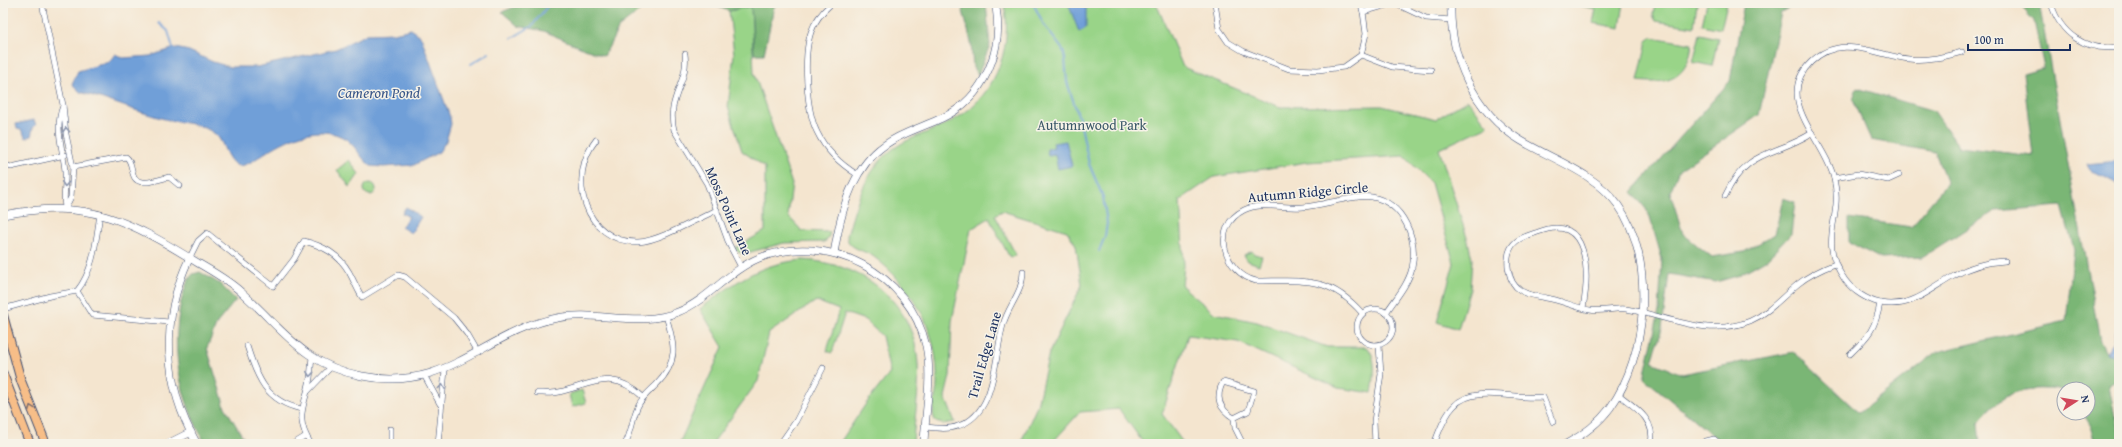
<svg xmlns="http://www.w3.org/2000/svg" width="2122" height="447" font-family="'Gentium Book Plus',serif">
<rect width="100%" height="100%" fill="#f7f3e8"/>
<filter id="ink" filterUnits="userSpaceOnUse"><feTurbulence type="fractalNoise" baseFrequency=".025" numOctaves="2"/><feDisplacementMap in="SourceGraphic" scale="8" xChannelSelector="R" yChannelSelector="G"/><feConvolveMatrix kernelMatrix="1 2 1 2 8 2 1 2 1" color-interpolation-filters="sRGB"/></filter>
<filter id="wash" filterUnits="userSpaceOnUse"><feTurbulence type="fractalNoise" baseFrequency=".012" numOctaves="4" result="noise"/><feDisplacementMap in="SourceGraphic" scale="16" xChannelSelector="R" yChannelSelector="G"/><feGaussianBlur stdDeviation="0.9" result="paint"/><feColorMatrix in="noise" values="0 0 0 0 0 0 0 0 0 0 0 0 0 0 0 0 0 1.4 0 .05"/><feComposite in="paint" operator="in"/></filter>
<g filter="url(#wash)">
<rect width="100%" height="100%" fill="#f4e5cf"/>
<g fill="#99d488" stroke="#5a8273">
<path d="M1004,3H1156L1183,67L1280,107L1382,106L1436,119L1468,100L1488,126L1439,149L1468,241L1472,259L1470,289L1458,329L1437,322L1454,263L1431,183L1404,156L1307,162L1214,177L1180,200L1184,265L1182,286L1214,313L1257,322L1327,347H1366C1378,355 1374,380 1372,393L1338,388L1238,342L1188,335L1162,414L1184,444H1144L1119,409L1080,412L1051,444H1020L1037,406L1049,353L1082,285L1076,245L1067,231L1002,211L995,215L1016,255L1010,258L989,218L971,229L952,321L950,376L945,397L955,422L943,424L936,422C929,413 937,395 937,384C938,358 932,332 920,310C909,291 892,270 874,257C865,250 847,249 847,236C856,205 863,176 888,153C906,137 928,134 948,123C993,101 1014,51 1004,3Z"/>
<path d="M1566,3H1624L1620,28L1593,23L1596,9Z"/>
<path d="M1655,3H1697L1694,27L1656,21L1653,15Z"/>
<path d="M1707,3H1727L1721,29L1702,25Z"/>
<path d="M751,6L754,73L792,184L788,216L802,231L830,232L828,239L824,242L784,243L743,254L738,252L735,248L765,231V167L742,151L728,107L734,54L729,11Z"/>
<path d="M1700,34L1718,38L1712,66L1693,62Z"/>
<path d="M1652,37L1692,44C1688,78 1669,85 1638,81L1647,41Z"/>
<path d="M349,160L359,174L350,187L337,170Z"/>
<circle cx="370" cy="189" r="6"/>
<path d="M1252,251L1254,254L1262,256L1259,265L1248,261L1244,255Z"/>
<path d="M803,260C863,263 915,302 918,365C920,391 914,418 913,444H839L865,405L890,373L882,336L865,320L845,313L832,353L827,351L839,310L816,301L769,333L758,381L712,444H679L723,347L700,309C734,283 759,263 803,260Z"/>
<path d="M582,390L586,403L572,407L569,394Z"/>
</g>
<g fill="#7ab674" stroke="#4a7269">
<path d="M524,3H650L619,27L604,56L582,48L544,31L518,26L502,12Z"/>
<path d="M708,3H778L774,7L764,54H754L751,6L729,11Z"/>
<path d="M961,3H986L990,45L978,75L973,68L971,42Z"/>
<path d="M1744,3H1797L1781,13L1759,115L1679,170L1670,192L1683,234L1712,257L1744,252L1775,234L1783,198L1795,202L1791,234L1767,259L1737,276L1716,282L1669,274L1662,329L1652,362L1682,374L1794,352L1859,413L1937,352L2066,321L2074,250L2062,206L1995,211L1922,257L1881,259L1849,242V218L1911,227L1947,183L1935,152L1871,140L1853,99L1857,88L1934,111L1959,147L2033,156L2023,74L2044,68L2034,21L2018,3H2039L2100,341L2106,353L2119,356V380L2109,385L2115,417L2119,416V418L2115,417L2119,432V444H2095L2091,428L2082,413H2088V389H2064V393C2059,389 2053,389 2046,389C2014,387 1997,399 1978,423L1980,444H1723L1644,378L1659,311L1662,259L1650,217L1646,209L1632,192L1730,81Z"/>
<path d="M200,272L220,284L236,300L217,323L207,348L225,407L247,444H206C180,400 170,352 181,302C184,292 186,281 193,274Z"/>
</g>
<g fill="#6f9fd8" stroke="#45679b">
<path d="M1068,3H1086V28L1079,32Z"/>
<path d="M411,29L421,37L450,117L451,124L446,141L439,152L414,165L383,167L371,166C361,159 356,146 346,139C320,123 291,137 268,151C257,157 251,165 238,166C223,159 226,139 211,131C196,122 178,123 161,118C134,111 107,99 80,92L72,84L78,71L109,62L115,54L123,58L150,56L175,48L189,51L213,62L230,67H257L336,49L367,34L394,33Z"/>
<path d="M34,120L36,125L33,128L31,136L26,138L21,130L17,129L16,124Z"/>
<path d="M1066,141L1072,166L1058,169L1055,154L1048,155L1047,149L1054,147L1053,143Z"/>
<path d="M2119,161V185L2090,169L2087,164Z"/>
<path d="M406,207L421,217L411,233L401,227L409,217L402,213Z"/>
<path d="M2119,315V356L2106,353L2114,342Z"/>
</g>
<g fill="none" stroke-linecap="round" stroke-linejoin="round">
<g stroke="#6f9fd8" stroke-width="2">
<path d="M1033,3L1044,25L1063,50L1065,59L1067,82L1080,121L1089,164L1103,197L1107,223L1105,236L1099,251"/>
<path d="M159,23L168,31L173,48"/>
<path d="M512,38L532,26L550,3"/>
<path d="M471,64L489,53"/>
</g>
</g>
</g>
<g filter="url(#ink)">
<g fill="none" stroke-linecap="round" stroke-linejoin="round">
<g stroke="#3c4a6f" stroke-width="6">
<g id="minor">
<path d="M42,3L63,105L66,134L73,167L71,197L65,209"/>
<path d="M832,3C823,11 815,20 811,32C803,55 806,110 817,132C826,151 840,164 858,175"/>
<path d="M1215,3L1219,29L1228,42L1243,51L1289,69L1318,70L1344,67L1361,55L1392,67L1431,70"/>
<path d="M1360,3L1363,12L1394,3L1426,18L1451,20"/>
<path d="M2051,3C2060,34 2086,52 2119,47"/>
<path d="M1962,52C1944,57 1927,61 1909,59C1875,55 1841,33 1811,62C1772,100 1826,141 1834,179C1844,219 1816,239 1845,280C1853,291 1867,300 1880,303C1911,309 1929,290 1954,276C1970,266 1987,262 2005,261"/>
<path d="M685,54C689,83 666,97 674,130L707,184L729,244L741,267"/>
<path d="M1361,55L1366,34L1363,12"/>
<path d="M63,106C54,128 63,148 65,171C66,183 63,195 65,208"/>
<path d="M596,140C566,177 585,243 638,242C659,241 697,219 717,210"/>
<path d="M3,164L11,167L65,155"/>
<path d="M73,167L126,157C135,163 128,181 143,182C150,183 161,179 169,177L180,186"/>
<path d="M1834,178L1858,174L1888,180L1899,175"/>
<path d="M1725,196C1747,148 1774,157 1812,133"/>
<path d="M100,214C96,240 94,270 77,291L92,315L169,322"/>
<path d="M190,257L198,241L207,233L273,286L294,259L304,241C323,246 339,254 349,272C354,281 357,289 362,297L398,275L405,277L454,318L467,334L478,353"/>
<path d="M1583,308C1589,276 1591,211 1538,232C1529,235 1517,238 1512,246C1504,258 1508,283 1520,290C1526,295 1538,296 1546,298C1561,300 1576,308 1590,310C1601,312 1614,308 1626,309C1668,316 1707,338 1750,321C1769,313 1782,297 1798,284C1809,275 1822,269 1835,264"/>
<path d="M3,309L50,296L77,291"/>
<circle cx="1375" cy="327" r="18"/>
<path d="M1362,313C1328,275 1303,281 1256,281C1224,273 1210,227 1244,210C1262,201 1284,209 1303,207C1322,206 1355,194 1372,197C1404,203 1418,239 1412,268C1408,285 1395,299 1386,313"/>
<path d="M247,346C257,378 266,401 301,409"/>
<path d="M1850,354C1868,337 1876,328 1880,303"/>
<path d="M424,375L440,404"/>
<path d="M1223,382L1254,391L1248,411L1234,418C1219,409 1215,397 1223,382Z"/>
<path d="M308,391L331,367"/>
<path d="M537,393C544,393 552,394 559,392C593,384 613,368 643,397"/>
<path d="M1619,395C1636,408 1656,420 1651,444"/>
<path d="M1234,418L1235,428L1243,444"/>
<path d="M925,427C935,428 948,430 958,426C997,414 994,357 1003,325C1008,306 1023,292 1023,272"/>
<path d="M293,444L306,436"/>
<path d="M311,444C293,416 306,405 310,378C311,371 311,364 312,357"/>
<path d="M390,444V429"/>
<path d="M438,444L445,370"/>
<path d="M625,444C632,432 632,418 638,406C642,397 650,391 656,385C679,362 675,345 666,316"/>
<path d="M780,444L796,421L823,368"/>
<path d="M1357,444L1374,442"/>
<path d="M1375,444L1374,421L1381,374L1379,346"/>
<path d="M1434,444C1439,432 1444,416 1454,406C1474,384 1516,400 1543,397L1553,422"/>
<path d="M1703,444L1706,441L1714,439L1720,444"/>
</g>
</g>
<g stroke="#3c4a6f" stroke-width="8">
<g id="tertiary">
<path d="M1451,3C1449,56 1474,112 1520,140C1553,160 1594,172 1618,205C1656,258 1648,356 1610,408C1598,424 1583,435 1566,444"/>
<path d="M3,215C88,198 128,220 198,263C213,272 228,280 241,292C283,329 303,365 362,376C449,393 484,332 557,318C597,310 639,328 678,312C708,300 728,271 759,258C828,231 910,273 926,346C933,378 925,412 924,444"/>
<path d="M834,253C840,218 848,179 875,153C894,135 918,129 942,118C985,98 1005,48 995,3"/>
<path d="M190,257C160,318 163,385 197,444"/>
<path d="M167,444L191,432"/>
</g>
</g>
<g stroke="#3c4a6f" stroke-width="10">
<g id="primary">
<path d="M3,315L21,381L46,444"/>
<path d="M3,374L30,444"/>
</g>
</g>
<use href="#minor" stroke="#fff" stroke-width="5"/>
<use href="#tertiary" stroke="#fff" stroke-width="7"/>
<use href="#primary" stroke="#f7be88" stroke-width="8"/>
</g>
<defs><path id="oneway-chevron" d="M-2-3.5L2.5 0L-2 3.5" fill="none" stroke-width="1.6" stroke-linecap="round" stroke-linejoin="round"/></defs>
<g stroke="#8d97ae">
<use href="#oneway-chevron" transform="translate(66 130) rotate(-94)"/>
<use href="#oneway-chevron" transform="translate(65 184) rotate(94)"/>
<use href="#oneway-chevron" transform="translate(310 374) rotate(96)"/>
<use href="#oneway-chevron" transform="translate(442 387) rotate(-83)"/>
</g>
<use stroke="#7e6f71" href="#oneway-chevron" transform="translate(31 408) rotate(-111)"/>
</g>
<g text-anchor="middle" stroke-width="3" stroke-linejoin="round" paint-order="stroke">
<g font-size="14" fill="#3a5868" stroke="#f7f3e8">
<text x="1092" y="130">Autumnwood Park</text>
</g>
<g font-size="14" fill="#1b2f5e" stroke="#f7f3e8">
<text transform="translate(1308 192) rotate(-5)" y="5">Autumn Ridge Circle</text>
<text transform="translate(729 211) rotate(66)" y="5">Moss Point Lane</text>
<text transform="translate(984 355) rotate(-74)" y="5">Trail Edge Lane</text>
</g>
<g font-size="15" font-style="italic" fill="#385689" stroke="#f7f3e8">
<text x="379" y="98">Cameron Pond</text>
</g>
</g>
<rect width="2122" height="447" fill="none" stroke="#f7f3e8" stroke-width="16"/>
<g transform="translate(2076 401) rotate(78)"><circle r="19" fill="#f7f3e8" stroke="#9fa5b1"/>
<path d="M0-3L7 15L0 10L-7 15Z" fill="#d1495b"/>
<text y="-6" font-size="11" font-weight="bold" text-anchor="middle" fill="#1b2f5e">N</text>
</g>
<path d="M1968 44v6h102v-6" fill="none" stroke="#1b2f5e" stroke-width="2"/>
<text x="1974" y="44" font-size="12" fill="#1b2f5e" stroke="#f7f3e8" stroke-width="3" paint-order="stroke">100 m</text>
</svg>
